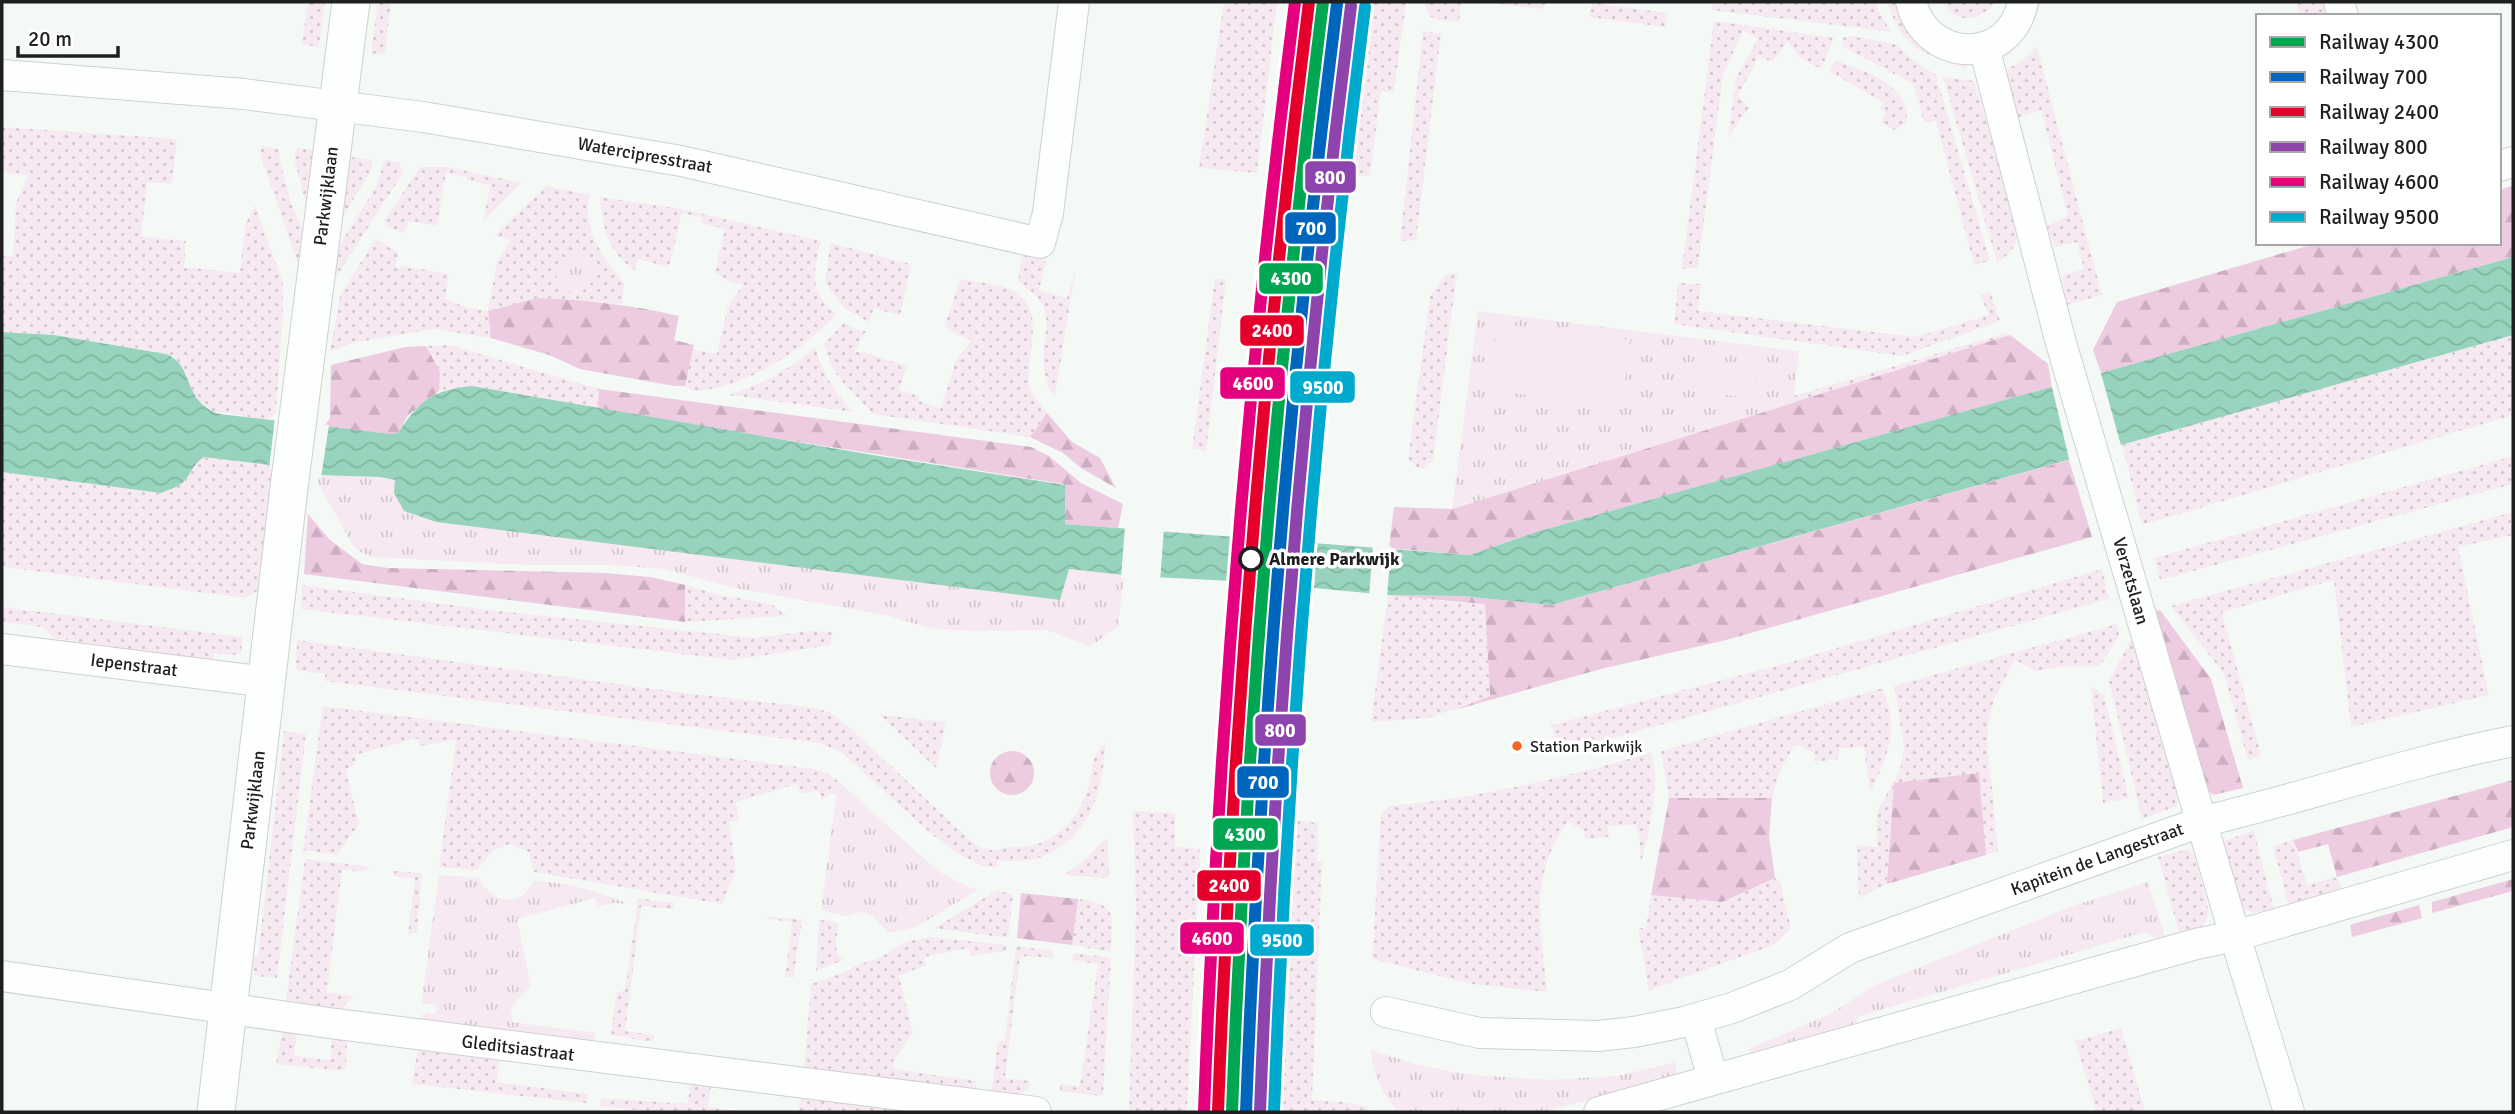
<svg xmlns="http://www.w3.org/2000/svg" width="2515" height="1114" font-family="Signika,sans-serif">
<defs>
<pattern id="grass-dots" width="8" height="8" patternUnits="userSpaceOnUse" patternTransform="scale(1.75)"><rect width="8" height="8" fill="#f7e9f1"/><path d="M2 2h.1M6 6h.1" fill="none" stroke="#d3c8ce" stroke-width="1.8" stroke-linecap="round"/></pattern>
<pattern id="forest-firs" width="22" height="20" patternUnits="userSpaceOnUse" patternTransform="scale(1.75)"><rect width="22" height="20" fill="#edcbe1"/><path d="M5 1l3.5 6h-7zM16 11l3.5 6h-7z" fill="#cbaec1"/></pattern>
<pattern id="park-tufts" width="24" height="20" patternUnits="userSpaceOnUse" patternTransform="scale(1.75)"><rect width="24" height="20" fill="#f7e9f1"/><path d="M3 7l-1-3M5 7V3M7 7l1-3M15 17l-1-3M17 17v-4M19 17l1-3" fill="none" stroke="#d3c8ce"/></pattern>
<pattern id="water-waves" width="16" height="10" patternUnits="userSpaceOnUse" patternTransform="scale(1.75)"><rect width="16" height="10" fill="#98d4bd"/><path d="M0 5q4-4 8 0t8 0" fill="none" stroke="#83b6a2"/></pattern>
</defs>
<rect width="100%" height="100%" fill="#f4f9f6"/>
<g fill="url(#grass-dots)">
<path d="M308,2H325L319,47L302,44Z"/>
<path d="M378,2H391L385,53L371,54Z"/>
<path d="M1224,2H1277L1257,173L1199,168Z"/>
<path d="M1352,2H1406L1394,92L1381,91L1370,176L1333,173Z"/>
<path d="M1424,2H1461L1459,22L1438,20L1429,16Z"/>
<path d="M1484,2H1545L1544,9Z"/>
<path d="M1713,2H1877V8L1891,32L1712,10Z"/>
<path d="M1887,2L1895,3L1907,27L1964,61L1967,69C1921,51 1905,53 1887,2Z"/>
<path d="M1943,2H1994C1982,22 1954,25 1943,2Z"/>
<path d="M2036,2H2041L2040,6C2032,29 2024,42 2005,57L2004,51Z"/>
<path d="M2296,2H2331L2335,16H2300Z"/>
<path d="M1592,3L1668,13L1665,27L1589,17Z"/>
<path d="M1714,21L1834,38L1821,69L1800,57L1787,42L1772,62L1759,56L1738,96L1749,108L1728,137L1736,78L1758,39L1743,31L1723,75L1698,267L1682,269Z"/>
<path d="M1423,31L1441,34L1416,240L1400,241Z"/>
<path d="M1851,36L1896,44L1912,59L1936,75L1990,261L1974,265L1936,121L1924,122L1913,84L1842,46L1843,38Z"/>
<path d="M2037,47L2102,295L2067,305L2062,275L2084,269L2077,242L2055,247L2047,226L2068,216L2041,110L2017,118L2003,71L2019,63Z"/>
<path d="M1835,60C1861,71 1903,80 1907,114C1908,123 1903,126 1895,130L1881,123L1886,113L1880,109L1883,102L1830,72Z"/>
<path d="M1943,77L1974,81L2019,227C2016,245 2013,253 1997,262Z"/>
<path d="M2,127L177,139L172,183H147L141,236L186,241L184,267L240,273L245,225L255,205L283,283V315L276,412L269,420L206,410L198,402L175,357L166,354L54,335L2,332V256H13L16,203L28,176L8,173L2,169Z"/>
<path d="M262,146L279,149L280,161L291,202L307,239L300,270L260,154Z"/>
<path d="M297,148L321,151L310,220L294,158Z"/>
<path d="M344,156L372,160L371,170L341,220Z"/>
<path d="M385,160L399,162L403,173L330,287L332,257L376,187Z"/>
<path d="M420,167H448L521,183L483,222L490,185L467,180V177L446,173L437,226L409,221L404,233L386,227L384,221Z"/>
<path d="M546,186L590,195C581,227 604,260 624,283L622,304L538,298L488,311L491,338L433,329L357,342L330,351L340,296L375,239L398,252L395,268L405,266L449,274L445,299L465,307L488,311L497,262L511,240L494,236Z"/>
<path d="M600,197L682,209L821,241C813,275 808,290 837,314C799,353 748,387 693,391L685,386L693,349L717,354L728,306L743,285L728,281L715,272L725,229L701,223L702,218L682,213L669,267L638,259L635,270C608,254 602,226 600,197Z"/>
<path d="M830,243L911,264L900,316L874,308L869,322L844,308L825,282Z"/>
<path d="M1023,253L1046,261L1039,290L1067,298L1075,273L1055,395L1050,392C1045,378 1042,362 1044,347C1046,329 1051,310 1035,295C1030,290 1023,286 1018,281Z"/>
<path d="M1457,272L1433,461L1424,469L1417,467L1408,460L1430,296L1445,275Z"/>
<path d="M1215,278L1226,280L1206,451L1192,449Z"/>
<path d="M960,279C975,282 995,283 1009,289C1053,309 1021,357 1031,390C1034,398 1042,406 1047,413L1030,437L873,414L840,379L831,366L824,344L844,322L855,329L866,331L854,352H863L907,366L899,390L919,396V401L941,408L956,360L972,340L957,335L945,325Z"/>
<path d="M1678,283L1701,284L1698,311L1915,337L1989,315L1980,295L1990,291L2000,321L1902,356L1674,324Z"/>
<path d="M2006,333L2010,335L1793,403L1794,396Z"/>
<path d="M2513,335V415L2142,525L2122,445Z"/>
<path d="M450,345L599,389L598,410L451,388L439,391L440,372L426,346Z"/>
<path d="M815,347C823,374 835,393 854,412L728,395C760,385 790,370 815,347Z"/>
<path d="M2513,456V484L2160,580L2154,558Z"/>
<path d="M204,457L278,466L261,589L245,598L2,567V472L154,492L185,481L195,463Z"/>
<path d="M2513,512V535L2458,547L2489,695L2351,727L2334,580L2222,612L2261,755L2248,760L2224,674L2171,606Z"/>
<path d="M2102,569L2109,599L1560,753L1551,725L1790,662Z"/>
<path d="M302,585L489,610L755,638L810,631L833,632L830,645L734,660L301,609Z"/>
<path d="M685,585L720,595L771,604L787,616L685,622Z"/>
<path d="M1388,595L1485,603L1490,696L1428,718L1371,722Z"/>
<path d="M2,607L243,637L241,653L233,655L214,653L213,662L54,638L42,627L2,622Z"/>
<path d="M2117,624L2119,635L2100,666L2059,667L2036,671L2015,660C2005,679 1992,698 1989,720C1985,746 1990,771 1993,796C1995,815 1996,833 1998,851L1986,855L1979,774L1894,783L1887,884L1859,898L1857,845L1877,847V812L1900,770L1904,747L1894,686Z"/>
<path d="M2134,634L2177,794V806L2142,819L2109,681Z"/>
<path d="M297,640L676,692L808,707L829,712L848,726L971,841C994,857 994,847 1017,847C1056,847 1081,817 1090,781C1093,764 1092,755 1105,743C1104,792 1088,843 1035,859C1024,862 1009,861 997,861L998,867L982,866L959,854L929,832L841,752L819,743L325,681V674L296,670Z"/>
<path d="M2091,686L2104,695L2129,798L2103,803Z"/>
<path d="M1883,688C1886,699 1890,711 1891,722C1893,745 1881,772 1870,792L1864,747L1840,748L1838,759L1814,762L1813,752L1795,744L1780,771L1772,798H1669L1661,751Z"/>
<path d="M323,706L815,769L827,773L838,781L836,794L832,793L822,799L818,791L801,794L797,784L736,802L739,821H729L736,871L722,904L534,872L529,852L509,844L493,851L477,870L439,867L456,740L419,746L417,738L355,755L356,763L346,771L359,824L337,855L303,850Z"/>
<path d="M880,715L946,722L936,768Z"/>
<path d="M284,731L306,734L277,978L255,976L249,959L258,956Z"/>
<path d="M1651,753C1661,789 1649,828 1641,864L1639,833H1637L1636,825L1608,826L1609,837L1585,839L1584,830L1567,822C1562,831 1555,841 1551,851C1532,896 1543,945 1547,992L1472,984L1372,959L1381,815L1389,806C1481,798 1562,778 1651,753Z"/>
<path d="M1133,811L1175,813V846L1200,849L1187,1112H1129L1136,907Z"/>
<path d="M1295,820L1318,823L1317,861L1322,862L1312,1100L1344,1102L1366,1107L1370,1112H1254L1268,856L1291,858Z"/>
<path d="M2254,831L2274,910C2265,911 2255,914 2246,910C2231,903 2225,858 2220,842Z"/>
<path d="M1108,838L1109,878L1064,875L1086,859L1100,844Z"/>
<path d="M2293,840L2307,885L2337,877L2342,890L2288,904L2273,846Z"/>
<path d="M2188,849L2195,857L2209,911L2203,927L2180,936L2158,857Z"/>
<path d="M305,859L371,867L364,872L342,870L327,992L353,996L338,1013L285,1007Z"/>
<path d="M392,871L422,873L417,932L408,935L415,879L394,876Z"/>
<path d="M1776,878L1780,882L1791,928L1774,945L1649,990L1638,928H1646L1651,895L1722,902Z"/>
<path d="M997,890L1013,895L1008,938L934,928Z"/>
<path d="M637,898L674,903L672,909L641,906L625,1031L655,1035L653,1040L645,1041L611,1035L616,993L625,990L637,909Z"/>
<path d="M1078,899C1120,905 1112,915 1111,952L1072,945Z"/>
<path d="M767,916L802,920L793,978L785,977L792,922L768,919Z"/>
<path d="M819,920L834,921L839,925C836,939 833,950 843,960L816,971Z"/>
<path d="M930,937L1007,945L1006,951L971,956L968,948L924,957L926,965L899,976L913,1033L893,1061L894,1069L977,1081L975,1091L804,1070L811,984L848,971L854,966L881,957L907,941Z"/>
<path d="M1016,946L1053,951L1052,958L1020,956L1005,1078L1030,1081V1087C1019,1099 1005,1095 991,1094L998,1041H1005Z"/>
<path d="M1074,953L1111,958L1103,1096L1060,1091V1084L1080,1086L1098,964L1072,960Z"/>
<path d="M2121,1028L2145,1112H2097L2075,1041Z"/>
<path d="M282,1031L297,1032L294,1056L330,1060L332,1039L338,1036L344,1037L347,1042L346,1067L343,1071L276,1064Z"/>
<path d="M418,1047L500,1055L497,1082L588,1094L587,1103L412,1084Z"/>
<path d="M690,1082L711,1084L708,1107L744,1112H656L600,1106L601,1098L688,1104Z"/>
<path d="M801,1095L899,1107V1112H798Z"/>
</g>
<g fill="url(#forest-firs)">
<path d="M2513,186V257L2101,373L2093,350L2117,302L2317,243H2499V190Z"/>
<path d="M538,298C587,300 632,305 679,316L674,340L694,345L685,386H674L580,369L549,355L491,338L488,311Z"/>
<path d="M2010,335L2048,364L2052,387L1536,532L1470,555L1389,548L1394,507L1452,509Z"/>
<path d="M426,346L440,372L439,391L408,415L398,433L391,434L323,428L330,418L331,365L405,347Z"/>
<path d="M599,389L1031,447L1049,456L1081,483L1123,504L1118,528L1065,524L1064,484L598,410Z"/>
<path d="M1047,413L1072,442L1100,458L1116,488L1081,468L1063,453L1030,437Z"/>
<path d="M2069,460L2092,537L1726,640L1601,669L1451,711L1490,696L1485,604L1388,595L1461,596L1551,605Z"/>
<path d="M308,514L329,539L362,564L388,568L605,573L650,577L685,585V622L304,574Z"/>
<path d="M2160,610L2211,679L2243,788L2213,795L2207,789L2154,611Z"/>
<circle cx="1012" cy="773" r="22"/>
<path d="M1979,773L1986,855L1887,884L1894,783Z"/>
<path d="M2513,780V827L2337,877L2328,844L2298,852L2293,840Z"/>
<path d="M1669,798H1772L1769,836L1775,878L1722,902L1651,895Z"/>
<path d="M2513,879V891L2432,913V902Z"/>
<path d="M1021,893L1078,899L1072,945L1017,938Z"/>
<path d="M2419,905L2422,918L2352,937L2350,925Z"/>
</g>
<g fill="url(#park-tufts)">
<circle cx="575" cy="273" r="19"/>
<path d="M1478,311L1799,351L1793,403L1452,509Z"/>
<path d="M316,475L380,477L395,480L407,513L436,522L1059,600L1068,569L1124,575L1118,626L1090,647L1047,630L980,631L933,629L885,615L734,588L665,569L609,565H525L371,557L355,549L320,487Z"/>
<path d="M838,781L938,871L968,887L979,889L916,927L889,933L871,915L861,912L846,916L821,910Z"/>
<path d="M439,875L479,878C486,893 506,907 523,895C527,891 531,885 534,881C566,882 599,891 628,904L614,903L598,907L595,898L517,919L531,986L511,1007L512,1022L596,1033L594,1045L420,1022L422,1014L425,1015L426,1012L435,1014L437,1006L428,1003L421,1005Z"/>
<path d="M2148,882L2166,939L2157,940L2145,932L1860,1016L1851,1028L1752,1057L1748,1049L1830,1014L1875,985L2076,905Z"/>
<path d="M1371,1050L1415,1064L1448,1071L1476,1075L1545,1080L1617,1076L1675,1062L1677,1076L1544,1112H1398C1384,1095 1372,1073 1371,1050Z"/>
</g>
<g fill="#f7e9f1">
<path d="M1497,323L1630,340L1622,407L1489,390Z"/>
<path d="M1694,358L1758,366L1754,399L1690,390Z"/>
</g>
<path fill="url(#water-waves)" d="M2513,257V335L1551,605L1462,596L1388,595L1253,582L1132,576L1069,569L1060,600L436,522L404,511L394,493L395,480L380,477L316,475L278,466L204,457C194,463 193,470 186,479C180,487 170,489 161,493L2,472V332L54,335L166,354C195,365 182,403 220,414L391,434L398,433C420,400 432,390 472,386L873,455L1065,485V524L1470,555L1536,532Z"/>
<g fill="#f4f9f6">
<path d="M2100,370L2122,449L2070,463L2051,383Z"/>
<path d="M275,417L329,425L321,478L269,469Z"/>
<path d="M1125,526L1164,529L1160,581L1121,578Z"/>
<path d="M1373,544L1391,546L1387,598L1369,597Z"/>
</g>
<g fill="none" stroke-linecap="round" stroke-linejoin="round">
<g stroke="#ced1cf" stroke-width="32">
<g id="minor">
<path d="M1911,2C1927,64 2010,66 2023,2"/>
<path d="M2339,2L2343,16"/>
<path d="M1984,47L2061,343L2235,936L2289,1112"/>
<path d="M2,75L244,94L423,117L681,161L1040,243L1048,213L1074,2"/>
<path d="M2499,166L2513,162"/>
<path d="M2,649L267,682"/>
<path d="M2,976L329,1023L1036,1112"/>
<path d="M1386,1012L1480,1033L1598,1036L1634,1032L1684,1022L1732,1008L1790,985L1850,948L2201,822C2306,797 2408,762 2513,741"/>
<path d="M1696,1019L1713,1079"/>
<path d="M1599,1112L2196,944L2235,936L2513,855"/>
</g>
</g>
<g stroke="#ced1cf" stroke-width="39">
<path id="tertiary" d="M216,1112L289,488L351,2"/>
</g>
<use href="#minor" stroke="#fdfefe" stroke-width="30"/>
<use href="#tertiary" stroke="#fdfefe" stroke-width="37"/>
<g stroke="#fff" stroke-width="18">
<path id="rail-1" d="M1232,1112C1246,740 1276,371 1323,2"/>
</g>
<g stroke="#fff" stroke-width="18">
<path id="rail-2" d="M1246,1112C1260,741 1290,372 1337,4"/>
</g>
<g stroke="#fff" stroke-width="18">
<path id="rail-3" d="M1218,1111C1232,740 1262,371 1309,2"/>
</g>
<g stroke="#fff" stroke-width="18">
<path id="rail-4" d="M1260,1112C1274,742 1304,373 1351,6"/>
</g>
<g stroke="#fff" stroke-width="18">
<path id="rail-5" d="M1204,1111C1218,740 1248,370 1295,2"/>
</g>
<g stroke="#fff" stroke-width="18">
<path id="rail-6" d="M1274,1112C1288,742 1318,375 1365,7"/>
</g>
<use href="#rail-1" stroke="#00a651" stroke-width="12"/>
<use href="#rail-2" stroke="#0065bd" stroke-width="12"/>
<use href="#rail-3" stroke="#e4002b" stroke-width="12"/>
<use href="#rail-4" stroke="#8e44ad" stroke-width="12"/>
<use href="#rail-5" stroke="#e5007d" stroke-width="12"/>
<use href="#rail-6" stroke="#00a9ce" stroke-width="12"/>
</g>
<circle fill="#fff" stroke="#1e201f" stroke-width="3.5" cx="1251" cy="559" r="11"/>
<circle fill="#f26522" stroke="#fff" stroke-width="2.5" cx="1517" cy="746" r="6"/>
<g text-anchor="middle" stroke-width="7" stroke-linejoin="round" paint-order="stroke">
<g font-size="16" fill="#1e201f" stroke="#fff" text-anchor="start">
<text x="1530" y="752">Station Parkwijk</text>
</g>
<g font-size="18" fill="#1e201f" stroke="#fff">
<text transform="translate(645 155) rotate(10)" y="6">Watercipresstraat</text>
<text transform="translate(326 196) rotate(-83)" y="6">Parkwijklaan</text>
<text transform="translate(2131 581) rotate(74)" y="6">Verzetslaan</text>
<text transform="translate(134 665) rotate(7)" y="6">Iepenstraat</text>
<text transform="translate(253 800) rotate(-83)" y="6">Parkwijklaan</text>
<text transform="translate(2097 859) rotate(-20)" y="6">Kapitein de Langestraat</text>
<text transform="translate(518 1048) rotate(7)" y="6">Gleditsiastraat</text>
</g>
<g font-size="18" font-weight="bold" fill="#1e201f" stroke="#fff" text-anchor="start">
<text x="1269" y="565">Almere Parkwijk</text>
</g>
</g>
<g stroke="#fff" stroke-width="2.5">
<rect x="1304" y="160" width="53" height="34" rx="7" fill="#8e44ad"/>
<rect x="1284" y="211" width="53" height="34" rx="7" fill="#0065bd"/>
<rect x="1258" y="262" width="66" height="33" rx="7" fill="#00a651"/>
<rect x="1239" y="314" width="66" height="33" rx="7" fill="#e4002b"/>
<rect x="1219" y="366" width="67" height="34" rx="7" fill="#e5007d"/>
<rect x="1289" y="370" width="67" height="34" rx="7" fill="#00a9ce"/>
<rect x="1254" y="713" width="53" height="34" rx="7" fill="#8e44ad"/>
<rect x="1236" y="765" width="54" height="34" rx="7" fill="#0065bd"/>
<rect x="1212" y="817" width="67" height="34" rx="7" fill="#00a651"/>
<rect x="1196" y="869" width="66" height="33" rx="7" fill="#e4002b"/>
<rect x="1179" y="921" width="66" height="34" rx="7" fill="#e5007d"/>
<rect x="1249" y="923" width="66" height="34" rx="7" fill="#00a9ce"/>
</g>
<g font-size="19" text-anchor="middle" font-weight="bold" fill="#fff">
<text x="1330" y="184">800</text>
<text x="1311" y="235">700</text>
<text x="1291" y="285">4300</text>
<text x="1272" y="337">2400</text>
<text x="1253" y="390">4600</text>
<text x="1323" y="394">9500</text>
<text x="1280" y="737">800</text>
<text x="1263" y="789">700</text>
<text x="1245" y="841">4300</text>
<text x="1229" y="892">2400</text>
<text x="1212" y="945">4600</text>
<text x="1282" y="947">9500</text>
</g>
<rect width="2515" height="1114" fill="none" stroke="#1e201f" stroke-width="7"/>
<rect x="2256" y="14" width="245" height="231" fill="#ffffff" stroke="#a5a6a5" stroke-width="2"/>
<rect x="2270" y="37" width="35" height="10" fill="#00a651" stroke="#a5a6a5" stroke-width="2"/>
<text x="2319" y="49" font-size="21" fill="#1e201f">Railway 4300</text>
<rect x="2270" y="72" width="35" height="10" fill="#0065bd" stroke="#a5a6a5" stroke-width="2"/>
<text x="2319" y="84" font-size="21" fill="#1e201f">Railway 700</text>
<rect x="2270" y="107" width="35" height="10" fill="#e4002b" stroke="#a5a6a5" stroke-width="2"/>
<text x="2319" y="119" font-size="21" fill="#1e201f">Railway 2400</text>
<rect x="2270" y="142" width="35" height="10" fill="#8e44ad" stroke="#a5a6a5" stroke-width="2"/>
<text x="2319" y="154" font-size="21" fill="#1e201f">Railway 800</text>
<rect x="2270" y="177" width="35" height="10" fill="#e5007d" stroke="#a5a6a5" stroke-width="2"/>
<text x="2319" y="189" font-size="21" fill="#1e201f">Railway 4600</text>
<rect x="2270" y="212" width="35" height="10" fill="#00a9ce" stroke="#a5a6a5" stroke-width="2"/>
<text x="2319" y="224" font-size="21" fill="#1e201f">Railway 9500</text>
<path d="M18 46v10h100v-10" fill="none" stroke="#1e201f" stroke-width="3.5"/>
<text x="28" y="46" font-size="21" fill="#1e201f" stroke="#ffffff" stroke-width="5" paint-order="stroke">20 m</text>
</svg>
